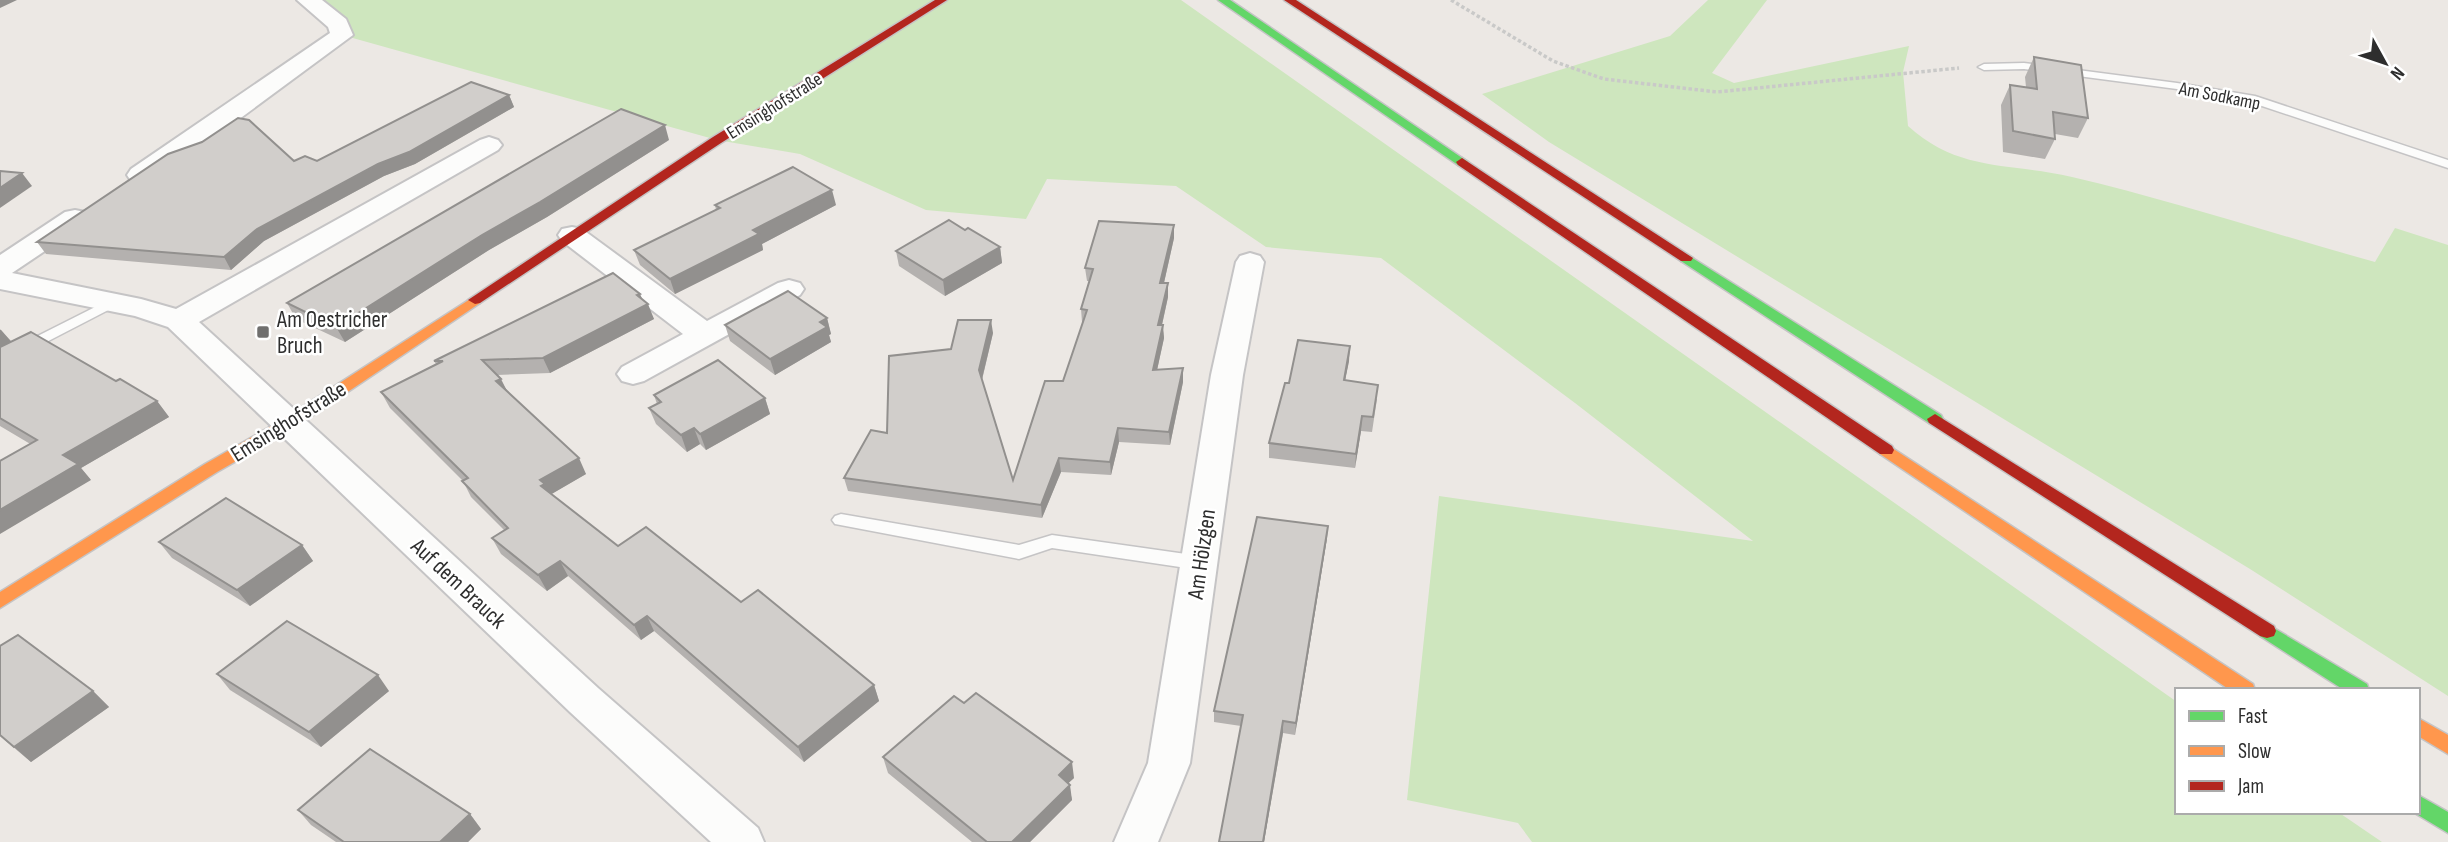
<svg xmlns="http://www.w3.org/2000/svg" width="2448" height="842" font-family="'Sofia Sans Condensed',sans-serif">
<rect width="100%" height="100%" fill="#ece8e4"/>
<g fill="#cee6be">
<path d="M301,0H1181L2177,702V812H2338L2382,842H1532L1518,823L1407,800L1439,496L1753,541L1575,403L1381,258L1266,247L1176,186L1047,179L1026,219L926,210L800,154L717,140L342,35Z"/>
<path d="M1708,0H1767L1712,73L1734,83L1909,46L1903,72L1908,126C1960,173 2010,162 2072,177C2174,201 2274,234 2375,262L2395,228L2448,245V696L2250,569L1549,142L1482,94L1670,36Z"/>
</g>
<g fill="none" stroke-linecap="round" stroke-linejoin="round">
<g stroke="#c5c4c5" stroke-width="3">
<g id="lane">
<path d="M2024,63L2177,83L2255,96L2448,160V168L2253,103L2177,89L2024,69L1984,70L1978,67L1984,64Z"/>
<path d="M113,298L118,299L120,302L118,305L0,366V355Z"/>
<path d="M841,514L1019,545L1052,535L1200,556L1206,558L1209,563L1206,568L1200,570L1052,548L1019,559L835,524L832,520L835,516Z"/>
</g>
</g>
<g stroke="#c5c4c5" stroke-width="4">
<g id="street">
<path d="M297,0H322L346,19L353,35L223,131L149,181L140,183L131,181L127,175L131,169L330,33L328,27Z"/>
<path d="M489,137L498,140L502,145L498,150L199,322L598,688L758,828L764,842H711L570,712L168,327L135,316L0,289V255L65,212L75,210L85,212L89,218L85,224L12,273L141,299L176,309L480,140Z"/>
<path d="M572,227L582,229L707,321L778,283L789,280L800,283L804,289L800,295L644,381L633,384L622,381L617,374L622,367L683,334L562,241L558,235L562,229Z"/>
<path d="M1250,253L1260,256L1264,262L1243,375L1190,763L1158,842H1114L1148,763L1211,375L1236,262L1240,256Z"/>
</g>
</g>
<g stroke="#c5c4c5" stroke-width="3">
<g id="fast">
<path d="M1218,0H1230L1468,162L1462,166L1458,165Z"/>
<path d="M1686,254L1941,415L1943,419L1941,423H1929L1681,261L1679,258Z"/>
<path d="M2267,624L2367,684L2369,690H2344L2260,636L2258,631L2260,626Z"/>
<path d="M2418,795L2448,812V833L2413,812H2418Z"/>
</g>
</g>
<g stroke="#c5c4c5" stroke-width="3">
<g id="slow">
<path d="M475,296L482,300L480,303L294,428L217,472L0,608V592L205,464L282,420Z"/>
<path d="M1886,444L2253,684L2255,690H2230L1880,454L1878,450L1880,446Z"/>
<path d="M2418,718L2448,735V754L2418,736Z"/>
</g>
</g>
<g stroke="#c5c4c5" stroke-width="3">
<g id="jam">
<path d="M935,0H947L721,143L480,303L475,304L468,300L713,137Z"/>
<path d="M1284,0H1296L1693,258L1691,261H1681Z"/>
<path d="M1462,158L1892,446L1894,450L1892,454H1880L1458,165L1456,162Z"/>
<path d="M1935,414L2274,626L2276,631L2274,636L2267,638L2260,636L1929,423L1927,419Z"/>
</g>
</g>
<path stroke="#c9c9c8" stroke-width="3.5" stroke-dasharray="3.5 2.5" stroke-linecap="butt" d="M1451,0L1553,61L1604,79L1717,92L1959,68"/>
<use href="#lane" fill="#fcfcfb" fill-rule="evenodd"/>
<use href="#street" fill="#fcfcfb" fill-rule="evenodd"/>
<use href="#fast" fill="#63d668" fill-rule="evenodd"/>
<use href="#slow" fill="#ff974d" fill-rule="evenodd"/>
<use href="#jam" fill="#b3261e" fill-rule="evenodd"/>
</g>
<g fill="#b4b1af">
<path d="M2034,57L2088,118L2078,138L2055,134V139L2045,159L2003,152L2001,105L2010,85L2026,87L2025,77Z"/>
<path d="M509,95L514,107L415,164L384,176L264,241L231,270L46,254L37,242L294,161H317Z"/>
<path d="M669,140L547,217L489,250L345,342L296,319L287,303Z"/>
<path d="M715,205H836L762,244L763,250L675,294L640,265L634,250L716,210Z"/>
<path d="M1174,225V238L1164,283H1168V297L1162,325L1164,338L1157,370L1183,382L1170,445L1119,442L1111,475L1061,472L1042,518L848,491L844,478L887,433L951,349L993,333L982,380L1013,480L1063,381L1083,322H1082L1081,309L1089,281H1087L1085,268Z"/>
<path d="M965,230L1000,247L1002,263L945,296L899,266L896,251Z"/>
<path d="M643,300L654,319L550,373L497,375L508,392L586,474L551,494L618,546L741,602L874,685L879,701L804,762L654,631L641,640L568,576L547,591L501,554L492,538L504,530L471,497L463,481L390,408L381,392L436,364L434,361Z"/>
<path d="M827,318L831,334L829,335L831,342L775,375L730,341L725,325Z"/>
<path d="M0,329L11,341L116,381L157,401L169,417L81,468L91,480L0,426Z"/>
<path d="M1349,361L1345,381L1377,399L1372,432L1361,431L1355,468L1269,458V443L1289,383Z"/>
<path d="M654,395L765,398L770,414L706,450L700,444L687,452L656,424L649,408L657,404Z"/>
<path d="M1327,538L1295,735L1283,733L1264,842H1219L1241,726L1214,722V711Z"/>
<path d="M159,542L302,545L313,561L250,606L172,558Z"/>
<path d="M0,646L93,691L109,707L31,762L0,736Z"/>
<path d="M217,674L389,691L321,747L230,690Z"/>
<path d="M883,757L1074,778L1068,783L1072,800L1030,842H972L888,773Z"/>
<path d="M298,810L470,814L481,829L468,842H336L311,825Z"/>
</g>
<g fill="#92908e">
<path d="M0,0H17L0,8Z"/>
<path d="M509,95L514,107L415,164L384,176L264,241L231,270L224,257L257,229Z"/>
<path d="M665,125L669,140L547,217L489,250L345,342L336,327L482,235Z"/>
<path d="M22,173L32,186L0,208V188Z"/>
<path d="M832,190L836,205L762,244L763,250L675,294L670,279L753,230Z"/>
<path d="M1174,225V238L1161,296L1160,283Z"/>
<path d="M1000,247L1002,263L945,296L943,280Z"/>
<path d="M1168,283V297L1159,338L1158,325Z"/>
<path d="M640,294L645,305L648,304L654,319L550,373L543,358Z"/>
<path d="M827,318L831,334L829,335L831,342L775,375L770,359Z"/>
<path d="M991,320L993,333L981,383L979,370Z"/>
<path d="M1163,325L1164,338L1154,384L1153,370Z"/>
<path d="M0,330H1L14,345L0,352Z"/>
<path d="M1350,346L1349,361L1342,395L1344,380Z"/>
<path d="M1183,368V382L1170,445L1169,432Z"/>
<path d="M501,379L509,395L496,381Z"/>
<path d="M765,398L770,414L706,450L700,434Z"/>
<path d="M157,401L169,417L81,468L91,480L0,534V510L63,455Z"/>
<path d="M1362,416L1361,431L1355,468L1356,454Z"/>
<path d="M694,428L700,444L687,452L681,435Z"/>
<path d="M1118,428L1119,442L1111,475L1110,462Z"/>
<path d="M579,458L586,474L550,495L541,486L540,480Z"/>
<path d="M1059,458L1061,472L1042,518L1041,505Z"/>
<path d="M1328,526L1327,538L1295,735L1296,723Z"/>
<path d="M302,545L313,561L250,606L237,590Z"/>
<path d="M560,561L568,576L547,591L538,575Z"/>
<path d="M647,616L654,631L641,640L634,625Z"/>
<path d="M378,675L389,691L321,747L309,732Z"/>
<path d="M874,685L879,701L804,762L798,747Z"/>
<path d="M93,691L109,707L31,762L14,747Z"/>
<path d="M1283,721V733L1264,842H1263Z"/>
<path d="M1072,762L1074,778L1061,790L1059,775Z"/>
<path d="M1070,785L1072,800L1030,842H1012Z"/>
<path d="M470,814L481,829L468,842H440Z"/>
</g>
<g fill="#d1cecb" stroke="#92908e" stroke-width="2">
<path d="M2034,57L2081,65L2088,118L2053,112L2055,139L2013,131L2010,85L2037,89Z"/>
<path d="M471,82L509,95L409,152L378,164L257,229L224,257L37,242L168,154L202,142L238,118L249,120L294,161L305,156L317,161Z"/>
<path d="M621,109L665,125L540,202L482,235L336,327L287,303Z"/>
<path d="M793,167L832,190L753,230L759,234L670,279L634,250L720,208L715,205Z"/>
<path d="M0,171L22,173L0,188Z"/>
<path d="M949,220L965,230L968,228L1000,247L943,280L896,251Z"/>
<path d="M1099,221L1174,225L1160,283H1168L1158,325H1163L1153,370L1183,368L1169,432L1118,428L1110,462L1059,458L1041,505L844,478L871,430L887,433L889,356L951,349L958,320H991L979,370L1013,480L1045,381H1063L1087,310L1081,309L1093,269L1085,268Z"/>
<path d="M613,273L640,294L637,295L648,304L543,358L482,360L501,379L496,381L579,458L540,480L545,484L541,486L618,546L646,527L741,602L758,590L874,685L798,747L647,616L634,625L560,561L538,575L492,538L508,528L462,481L468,478L381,392L443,361H434Z"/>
<path d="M788,291L827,318L820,322L827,327L770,359L725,325Z"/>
<path d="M31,332L116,381L120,379L157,401L63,455L78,464L0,510V461L37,440L0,418V347Z"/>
<path d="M1298,340L1350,346L1344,380L1378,385L1373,417L1362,416L1356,454L1269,443L1285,383H1289Z"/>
<path d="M718,360L765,398L700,434L694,428L681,435L649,408L661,402L654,395Z"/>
<path d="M226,498L302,545L237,590L159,542Z"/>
<path d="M1257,517L1328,526L1296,723L1283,721L1263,842H1219L1243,715L1214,711Z"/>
<path d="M287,621L378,675L309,732L217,674Z"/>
<path d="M18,635L93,691L14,747L0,735V646Z"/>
<path d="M976,693L1072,762L1059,775L1070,785L1012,842H987L883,757L954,696L964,703Z"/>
<path d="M370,749L470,814L440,842H344L298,810Z"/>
</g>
<rect fill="#706f6e" stroke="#fff" stroke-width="2.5" x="256" y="325" width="14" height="14" rx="3.5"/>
<g text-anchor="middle" stroke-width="5" stroke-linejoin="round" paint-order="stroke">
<g font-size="19" fill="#2e2e2e" stroke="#fff">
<text transform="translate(2220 95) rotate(11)" y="7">Am Sodkamp</text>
<text transform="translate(774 105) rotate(-32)" y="7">Emsinghofstraße</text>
</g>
<g font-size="23" fill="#2e2e2e" stroke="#fff" text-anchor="start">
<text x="277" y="327">Am Oestricher<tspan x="277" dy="26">Bruch</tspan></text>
</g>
<g font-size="23" fill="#2e2e2e" stroke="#fff">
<text transform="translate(288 421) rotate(-32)" y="8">Emsinghofstraße</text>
<text transform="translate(1201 554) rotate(-82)" y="8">Am Hölzgen</text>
<text transform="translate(459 583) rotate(43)" y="8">Auf dem Brauck</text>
</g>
</g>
<rect x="2175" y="688" width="245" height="126" fill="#ffffff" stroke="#ababab" stroke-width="2"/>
<rect x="2189" y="711" width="35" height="10" fill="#63d668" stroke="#ababab" stroke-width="2"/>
<text x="2238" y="723" font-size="21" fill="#2e2e2e">Fast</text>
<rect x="2189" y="746" width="35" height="10" fill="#ff974d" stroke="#ababab" stroke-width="2"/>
<text x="2238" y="758" font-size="21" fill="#2e2e2e">Slow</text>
<rect x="2189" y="781" width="35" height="10" fill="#b3261e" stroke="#ababab" stroke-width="2"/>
<text x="2238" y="793" font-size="21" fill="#2e2e2e">Jam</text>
<g transform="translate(2385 63) rotate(130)" stroke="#ffffff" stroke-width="5" paint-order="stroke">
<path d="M0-5L12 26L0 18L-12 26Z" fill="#2e2e2e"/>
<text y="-10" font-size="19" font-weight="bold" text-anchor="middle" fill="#2e2e2e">N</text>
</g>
</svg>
